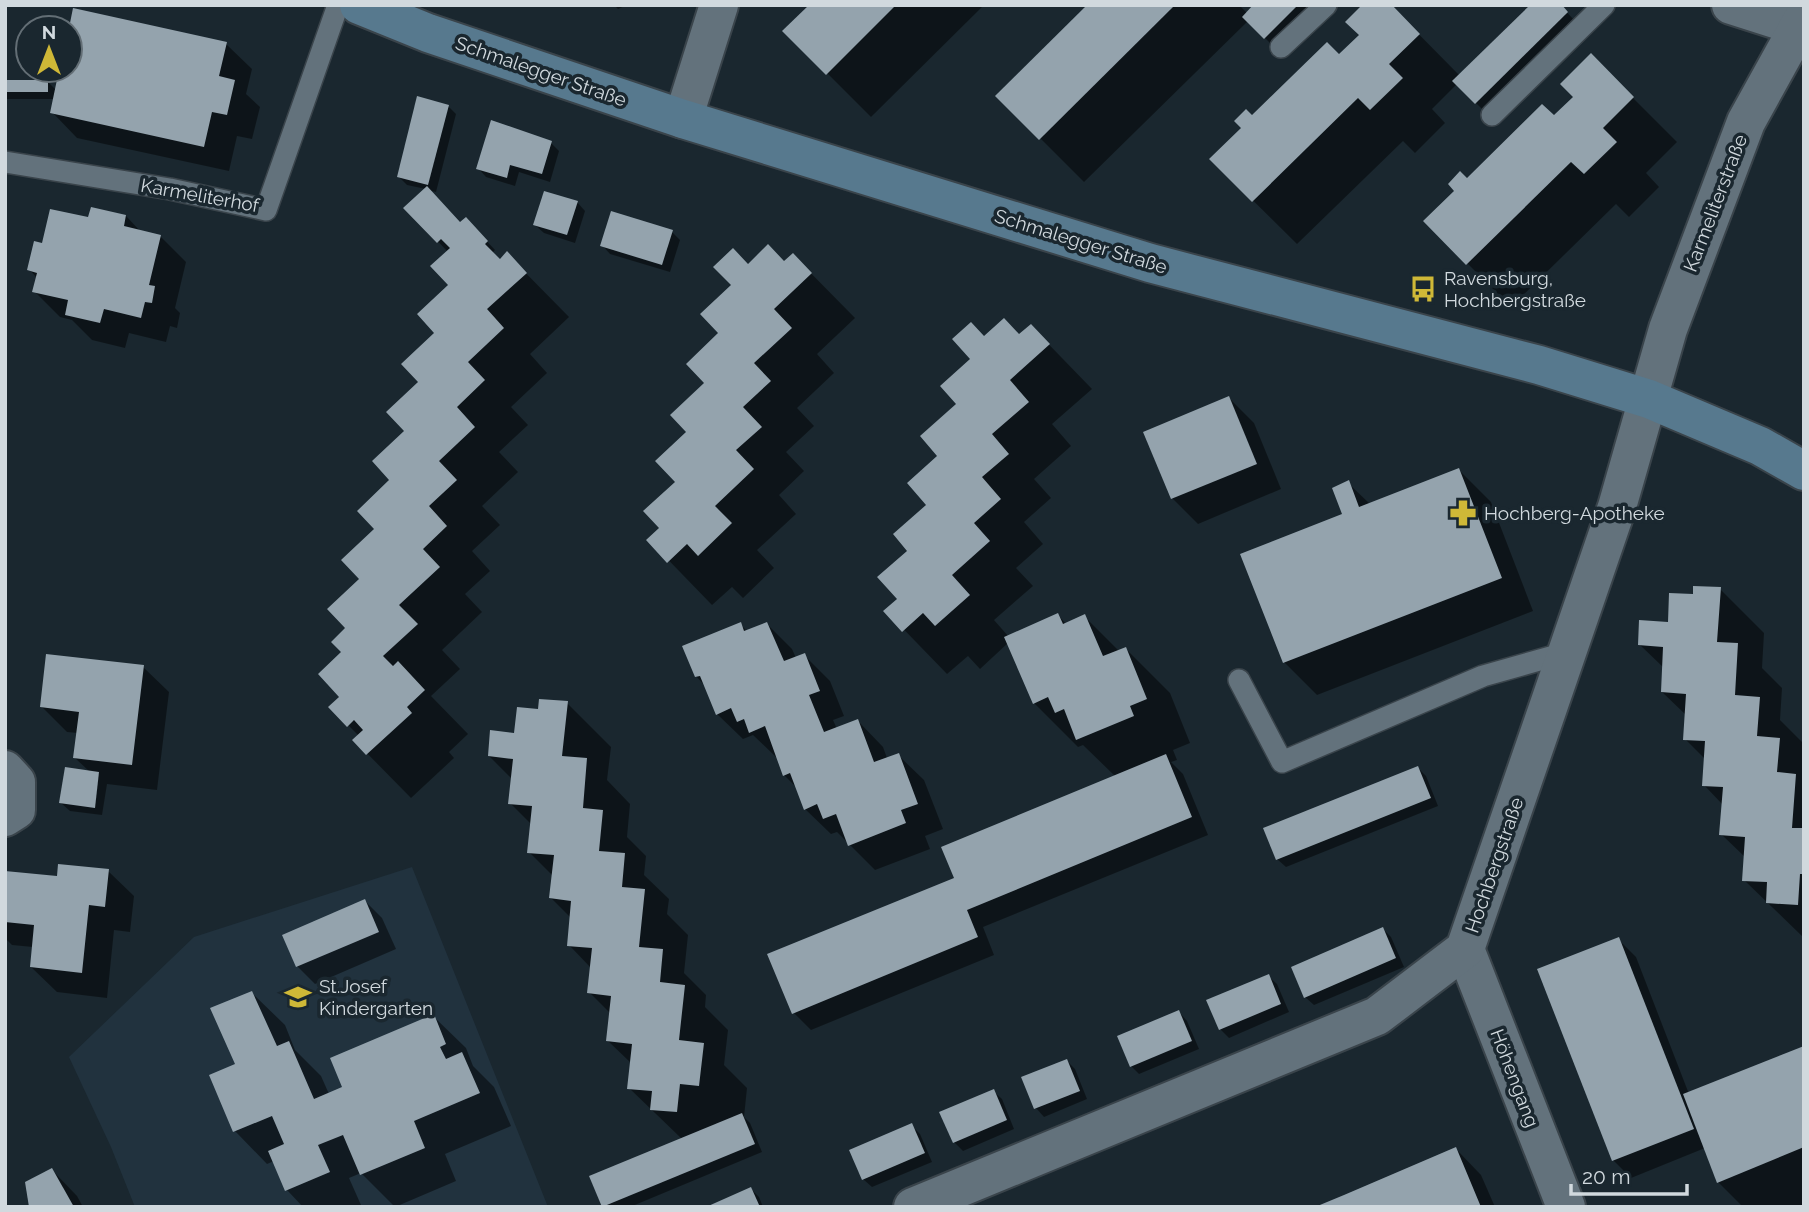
<svg xmlns="http://www.w3.org/2000/svg" width="1809" height="1212" font-family="Raleway,sans-serif">
<rect width="100%" height="100%" fill="#1a272f"/>
<path fill="#21323e" d="M412,867L548,1207H135L111,1147L69,1057L194,937Z"/>
<g fill="#0007">
<path d="M614,5H627L618,9Z"/>
<path d="M811,5H984L871,117L785,31Z"/>
<path d="M1090,5H1239L1247,13L1256,5H1315L1273,46L1248,21L1084,182L998,96Z"/>
<path d="M1390,5L1460,76L1560,5L1575,21L1484,111L1457,84L1432,109L1445,123L1415,153L1403,141L1297,244L1211,159L1252,117L1339,57Z"/>
<path d="M226,44L252,69L246,94L260,107L252,139L237,136L229,171L77,138L52,112L55,99H5V81H47L57,91L61,70Z"/>
<path d="M1591,56L1677,142L1646,173L1659,187L1629,217L1616,204L1511,307L1425,221L1467,180L1554,118L1575,97Z"/>
<path d="M448,106L456,114L436,192L428,190L460,224L466,219L495,250L492,253L500,261L507,254L569,317L530,354L547,373L511,407L528,425L499,452L518,472L482,506L500,525L472,551L490,571L465,594L482,612L442,650L460,669L431,696L468,734L449,752L454,758L411,798L354,740L359,736L330,707L341,697L348,628L451,285L448,252L406,208L426,189L407,185L399,177Z"/>
<path d="M551,143L559,151L550,182L519,172L515,186L486,177L478,168Z"/>
<path d="M577,202L585,211L575,243L544,233L535,225Z"/>
<path d="M126,216L141,232L160,236L186,262L175,308L180,313L177,328L170,326L166,342L129,333L125,348L92,340L72,320L60,317L34,291L37,278L29,269L43,245L90,220Z"/>
<path d="M672,232L680,240L670,272L610,254L602,245Z"/>
<path d="M793,255L855,318L817,354L834,373L797,408L814,426L786,452L804,471L779,495L796,514L757,550L774,568L743,598L732,587L712,605L649,540L661,528L677,482L689,432L706,383L733,286L749,266L785,263Z"/>
<path d="M1031,326L1092,389L1052,424L1071,446L1034,479L1051,498L1024,522L1043,544L1016,568L1033,586L994,620L1009,637L1058,615L1066,624L1084,616L1119,651L1126,649L1170,693L1190,743L1173,750L1177,760L1171,762L1183,774L1208,835L983,927L994,955L811,1030L794,1013L956,879L1116,777L1083,745L1078,747L1034,703L1008,643L980,669L968,656L947,674L886,611L899,599L909,551L929,505L940,456L972,359L984,337L1020,336Z"/>
<path d="M1229,398L1254,423L1281,489L1198,524L1172,498Z"/>
<path d="M1459,470L1491,502L1533,611L1317,695L1284,662L1345,516L1348,483L1370,504Z"/>
<path d="M1720,589L1764,633L1762,668L1782,688L1780,720L1803,743L1804,938L1744,880L1746,858L1721,834L1723,805L1704,785L1706,760L1685,739L1686,715L1662,692L1664,668L1640,645L1669,624L1694,596Z"/>
<path d="M740,624L747,631L767,624L792,649L796,658L804,655L830,681L844,716L833,720L837,729L858,721L883,747L887,758L898,755L924,780L943,829L925,836L930,849L875,870L837,832L831,834L805,809L797,788L784,775L778,756L776,757L753,735L743,739L717,714L706,687L696,676Z"/>
<path d="M143,667L169,692L157,790L107,784L102,815L70,811L61,803L90,772L75,758L78,733L67,732L41,706Z"/>
<path d="M567,703L611,747L607,780L630,804L627,837L646,856L644,875L669,899L667,914L688,935L684,973L706,995L705,1007L728,1030L724,1065L747,1088L744,1117L750,1123L762,1152L630,1207L604,1206L682,1139L629,1088L631,1063L608,1041L611,1014L589,992L591,968L569,945L571,918L551,898L553,876L529,852L532,825L510,803L512,779L489,756L540,711Z"/>
<path d="M1418,768L1426,776L1438,806L1286,867L1277,859Z"/>
<path d="M108,871L134,896L130,932L114,930L107,998L57,992L31,967L33,947L12,945L5,938V873L58,878Z"/>
<path d="M365,901L382,918L396,949L315,984L297,966L284,936Z"/>
<path d="M1383,929L1391,937L1404,967L1314,1005L1305,997Z"/>
<path d="M1618,939L1636,957L1689,1094L1804,1048V1207H1743L1718,1182L1705,1148L1631,1178L1613,1160Z"/>
<path d="M1268,976L1277,984L1289,1012L1229,1038L1220,1029Z"/>
<path d="M252,993L285,1025L295,1050L321,1076L329,1094L344,1088L433,1016L466,1048L473,1066L494,1087L511,1126L445,1154L456,1181L395,1207L361,1173L349,1178L361,1205L303,1207L287,1190L274,1161L267,1164L235,1131L211,1076L237,1065Z"/>
<path d="M1179,1012L1187,1021L1199,1049L1139,1074L1131,1066Z"/>
<path d="M1067,1061L1075,1069L1087,1099L1044,1117L1036,1108Z"/>
<path d="M993,1091L1002,1099L1014,1129L963,1151L954,1142Z"/>
<path d="M911,1125L920,1134L932,1162L872,1187L863,1179Z"/>
<path d="M1456,1149L1481,1175L1495,1207H1320Z"/>
<path d="M52,1170L77,1196L83,1207H31Z"/>
<path d="M751,1189L759,1197L763,1207H710Z"/>
</g>
<g fill="#94a3ad">
<path d="M809,5H896L826,75L782,31Z"/>
<path d="M1087,5H1175L1039,140L995,96Z"/>
<path d="M1253,5H1298L1264,39L1242,17Z"/>
<path d="M1362,5H1392L1420,34L1389,64L1403,78L1370,110L1358,98L1252,202L1209,159L1241,128L1234,121L1246,109L1252,115L1327,42L1339,54L1359,35L1345,22Z"/>
<path d="M1530,5H1562L1568,12L1475,104L1452,81Z"/>
<path d="M73,8L227,42L219,76L235,80L227,115L212,112L204,147L50,113L59,70H70L69,28Z"/>
<path d="M1591,53L1634,97L1603,128L1617,142L1584,174L1571,162L1466,265L1423,221L1454,191L1448,184L1460,171L1467,178L1542,104L1554,115L1573,97L1560,84Z"/>
<rect x="5" y="80" width="43" height="12"/>
<path d="M417,96L449,105L428,185L397,177Z"/>
<path d="M491,120L552,141L542,174L510,165L507,178L476,169Z"/>
<path d="M427,186L460,222L466,217L488,241L485,244L500,259L507,251L527,273L487,309L504,328L468,362L485,380L457,407L475,427L439,461L457,480L429,506L447,526L423,549L440,567L399,605L418,624L383,656L393,666L398,661L425,690L407,707L412,713L366,755L352,740L363,730L354,720L347,727L328,707L339,697L318,674L341,652L331,642L345,628L327,609L359,579L341,560L374,529L357,511L389,480L372,461L404,431L386,412L418,382L401,364L434,333L417,314L448,285L430,266L450,248L441,239L437,243L403,208Z"/>
<path d="M544,191L578,201L567,235L533,225Z"/>
<path d="M91,207L126,215L124,226L161,235L149,285L155,286L152,303L145,302L141,318L104,309L100,323L65,315L68,300L32,292L37,273L27,270L34,241L42,243L50,209L88,217Z"/>
<path d="M611,211L673,230L662,265L600,246Z"/>
<path d="M768,244L784,261L793,253L812,273L774,309L792,328L754,363L771,381L743,407L762,427L736,450L754,469L715,506L732,523L698,556L687,544L667,563L646,540L659,528L643,511L675,482L655,461L686,432L670,415L704,383L686,364L718,333L700,314L731,285L713,267L733,248L748,264Z"/>
<path d="M1004,318L1019,334L1031,324L1050,344L1010,380L1029,402L992,434L1009,454L982,477L1001,499L974,523L990,541L952,575L970,595L935,626L923,613L902,632L883,611L897,599L877,577L907,551L893,534L926,505L907,483L937,456L920,436L956,404L940,386L970,359L952,339L971,322L984,336Z"/>
<path d="M1229,396L1257,464L1171,499L1143,432Z"/>
<path d="M1459,468L1502,578L1283,663L1240,554L1342,514L1332,488L1349,480L1359,507Z"/>
<path d="M1693,586L1721,587L1717,642L1738,643L1735,695L1760,697L1757,736L1780,738L1777,772L1796,774L1792,828H1804V874H1800L1798,905L1766,903L1767,882L1742,881L1745,837L1719,835L1723,787L1702,786L1705,741L1683,740L1686,694L1661,692L1663,647L1638,645L1639,620L1668,622L1669,593L1693,594Z"/>
<path d="M1058,613L1063,624L1085,614L1103,656L1126,647L1147,699L1130,706L1134,716L1076,740L1064,709L1055,713L1048,697L1033,704L1004,637Z"/>
<path d="M741,622L744,631L767,622L784,661L805,653L820,691L809,695L824,732L858,719L874,762L899,753L918,804L901,810L906,823L848,846L836,814L823,819L817,804L804,810L790,773L783,776L765,726L749,733L744,719L737,722L731,708L716,715L700,676L695,677L682,646Z"/>
<path d="M46,654L144,665L132,765L73,758L79,712L40,707Z"/>
<path d="M539,699L568,701L562,756L587,758L583,808L603,810L599,851L625,853L622,887L645,889L639,947L663,949L660,982L685,985L679,1040L704,1043L699,1086L680,1084L677,1112L650,1110L652,1091L627,1089L632,1044L606,1041L611,996L587,993L592,948L567,946L571,901L549,898L554,855L527,853L532,806L508,804L513,759L488,756L490,730L514,733L517,707L538,709Z"/>
<path d="M1166,754L1192,817L967,910L978,937L792,1014L767,954L954,878L941,847Z"/>
<path d="M1418,766L1431,798L1276,860L1263,828Z"/>
<path d="M65,767L99,772L95,808L59,803Z"/>
<path d="M58,864L109,869L105,907L89,905L82,973L30,967L34,925L5,922V871L57,876Z"/>
<path d="M365,899L379,932L296,967L282,935Z"/>
<path d="M1383,927L1396,958L1304,998L1291,967Z"/>
<path d="M1619,937L1694,1129L1612,1161L1537,969Z"/>
<path d="M1269,974L1281,1004L1219,1030L1206,1000Z"/>
<path d="M252,991L277,1046L289,1041L314,1099L342,1087L330,1058L434,1014L446,1044L440,1047L446,1059L462,1052L480,1093L414,1121L425,1148L360,1175L343,1135L318,1145L330,1172L285,1191L268,1151L284,1144L272,1116L233,1132L209,1075L235,1064L210,1008Z"/>
<path d="M1179,1010L1192,1041L1130,1067L1117,1036Z"/>
<path d="M1804,1046V1147L1717,1183L1683,1094Z"/>
<path d="M1067,1059L1080,1091L1034,1109L1021,1077Z"/>
<path d="M994,1089L1007,1120L953,1143L939,1112Z"/>
<path d="M742,1113L755,1144L602,1207L589,1176Z"/>
<path d="M912,1123L925,1153L862,1180L849,1150Z"/>
<path d="M1456,1147L1481,1207H1315L1344,1195Z"/>
<path d="M52,1168L74,1207H29L25,1182Z"/>
<path d="M751,1187L760,1207H706Z"/>
</g>
<g fill="none" stroke-linecap="round" stroke-linejoin="round">
<g stroke="#3a444b" stroke-width="24">
<g id="lane">
<path d="M1281,47L1326,5"/>
<path d="M1492,115L1604,5"/>
<path d="M5,162L170,189L266,210L338,5"/>
<path d="M1239,680L1282,762L1483,676L1568,652"/>
</g>
</g>
<g stroke="#3a444b" stroke-width="42">
<g id="street">
<path d="M1731,5L1797,26"/>
<path d="M683,119L719,5"/>
<path d="M5,770L16,782V810L5,817"/>
<path d="M1465,949L1566,1207"/>
<path d="M913,1207L1377,1016L1465,949L1617,507L1668,329L1746,122L1804,17"/>
</g>
</g>
<g stroke="#3a444b" stroke-width="42">
<path id="secondary" d="M359,5L428,33L683,119L1150,263L1539,365L1649,399L1760,446L1804,471"/>
</g>
<use href="#lane" stroke="#63727c" stroke-width="21"/>
<use href="#street" stroke="#63727c" stroke-width="38"/>
<use href="#secondary" stroke="#57798e" stroke-width="38"/>
</g>
<defs>
<g id="bus-bare" transform="scale(2.1)"><path d="M-5-6H5V4H4V6H2V4H-2V6H-4V4H-5ZM-3.5-4V0h7V-4ZM-3.5 1.2v1.5H-2V1.2ZM2 1.2v1.5H3.5V1.2Z" fill="#cfb837" stroke="#1a272f" stroke-width="2.5" paint-order="stroke"/></g>
<g id="pharmacy-bare" transform="scale(2.1)"><path d="M-2-6h4v4h4v4h-4v4h-4v-4h-4v-4h4Z" fill="#cfb837" stroke="#1a272f" stroke-width="2.5" paint-order="stroke"/></g>
<g id="school-bare" transform="scale(2.1)"><path d="M0-5L7-2L0 1L-7-2ZM-4 1L0 2.5L4 1V4Q0 6-4 4Z" fill="#cfb837" stroke="#1a272f" stroke-width="2.5" paint-order="stroke"/></g>
</defs>
<g fill-rule="evenodd">
<use href="#bus-bare" x="1423" y="289"/>
<use href="#pharmacy-bare" x="1463" y="513"/>
<use href="#school-bare" x="298" y="997"/>
</g>
<g text-anchor="middle" stroke-width="7" stroke-linejoin="round" paint-order="stroke">
<g font-size="19" fill="#d1d9de" stroke="#1a272f">
<text transform="translate(541 71) rotate(19)" y="7">Schmalegger Straße</text>
<text transform="translate(200 195) rotate(10)" y="7">Karmeliterhof</text>
<text transform="translate(1715 203) rotate(-69)" y="7">Karmeliterstraße</text>
<text transform="translate(1081 241) rotate(17)" y="7">Schmalegger Straße</text>
<text transform="translate(1494 865) rotate(-71)" y="7">Hochbergstraße</text>
<text transform="translate(1515 1078) rotate(69)" y="7">Höhengang</text>
</g>
<g font-size="19" fill="#d1d9de" stroke="#1a272f" text-anchor="start">
<text x="1444" y="285">Ravensburg,<tspan x="1444" dy="22">Hochbergstraße</tspan></text>
<text x="1484" y="520">Hochberg-Apotheke</text>
<text x="319" y="993">St.Josef<tspan x="319" dy="22">Kindergarten</tspan></text>
</g>
</g>
<rect width="1809" height="1212" fill="none" stroke="#d1d9de" stroke-width="14"/>
<g transform="translate(49 49)"><circle r="33" fill="#1a272f" stroke="#636e75" stroke-width="2"/>
<path d="M0-5L12 26L0 18L-12 26Z" fill="#cfb837"/>
<text y="-10" font-size="19" font-weight="bold" text-anchor="middle" fill="#d1d9de">N</text>
</g>
<path d="M1571 1184v10h116v-10" fill="none" stroke="#d1d9de" stroke-width="3.5"/>
<text x="1582" y="1184" font-size="21" fill="#d1d9de" stroke="#1a272f" stroke-width="5" paint-order="stroke">20 m</text>
</svg>
